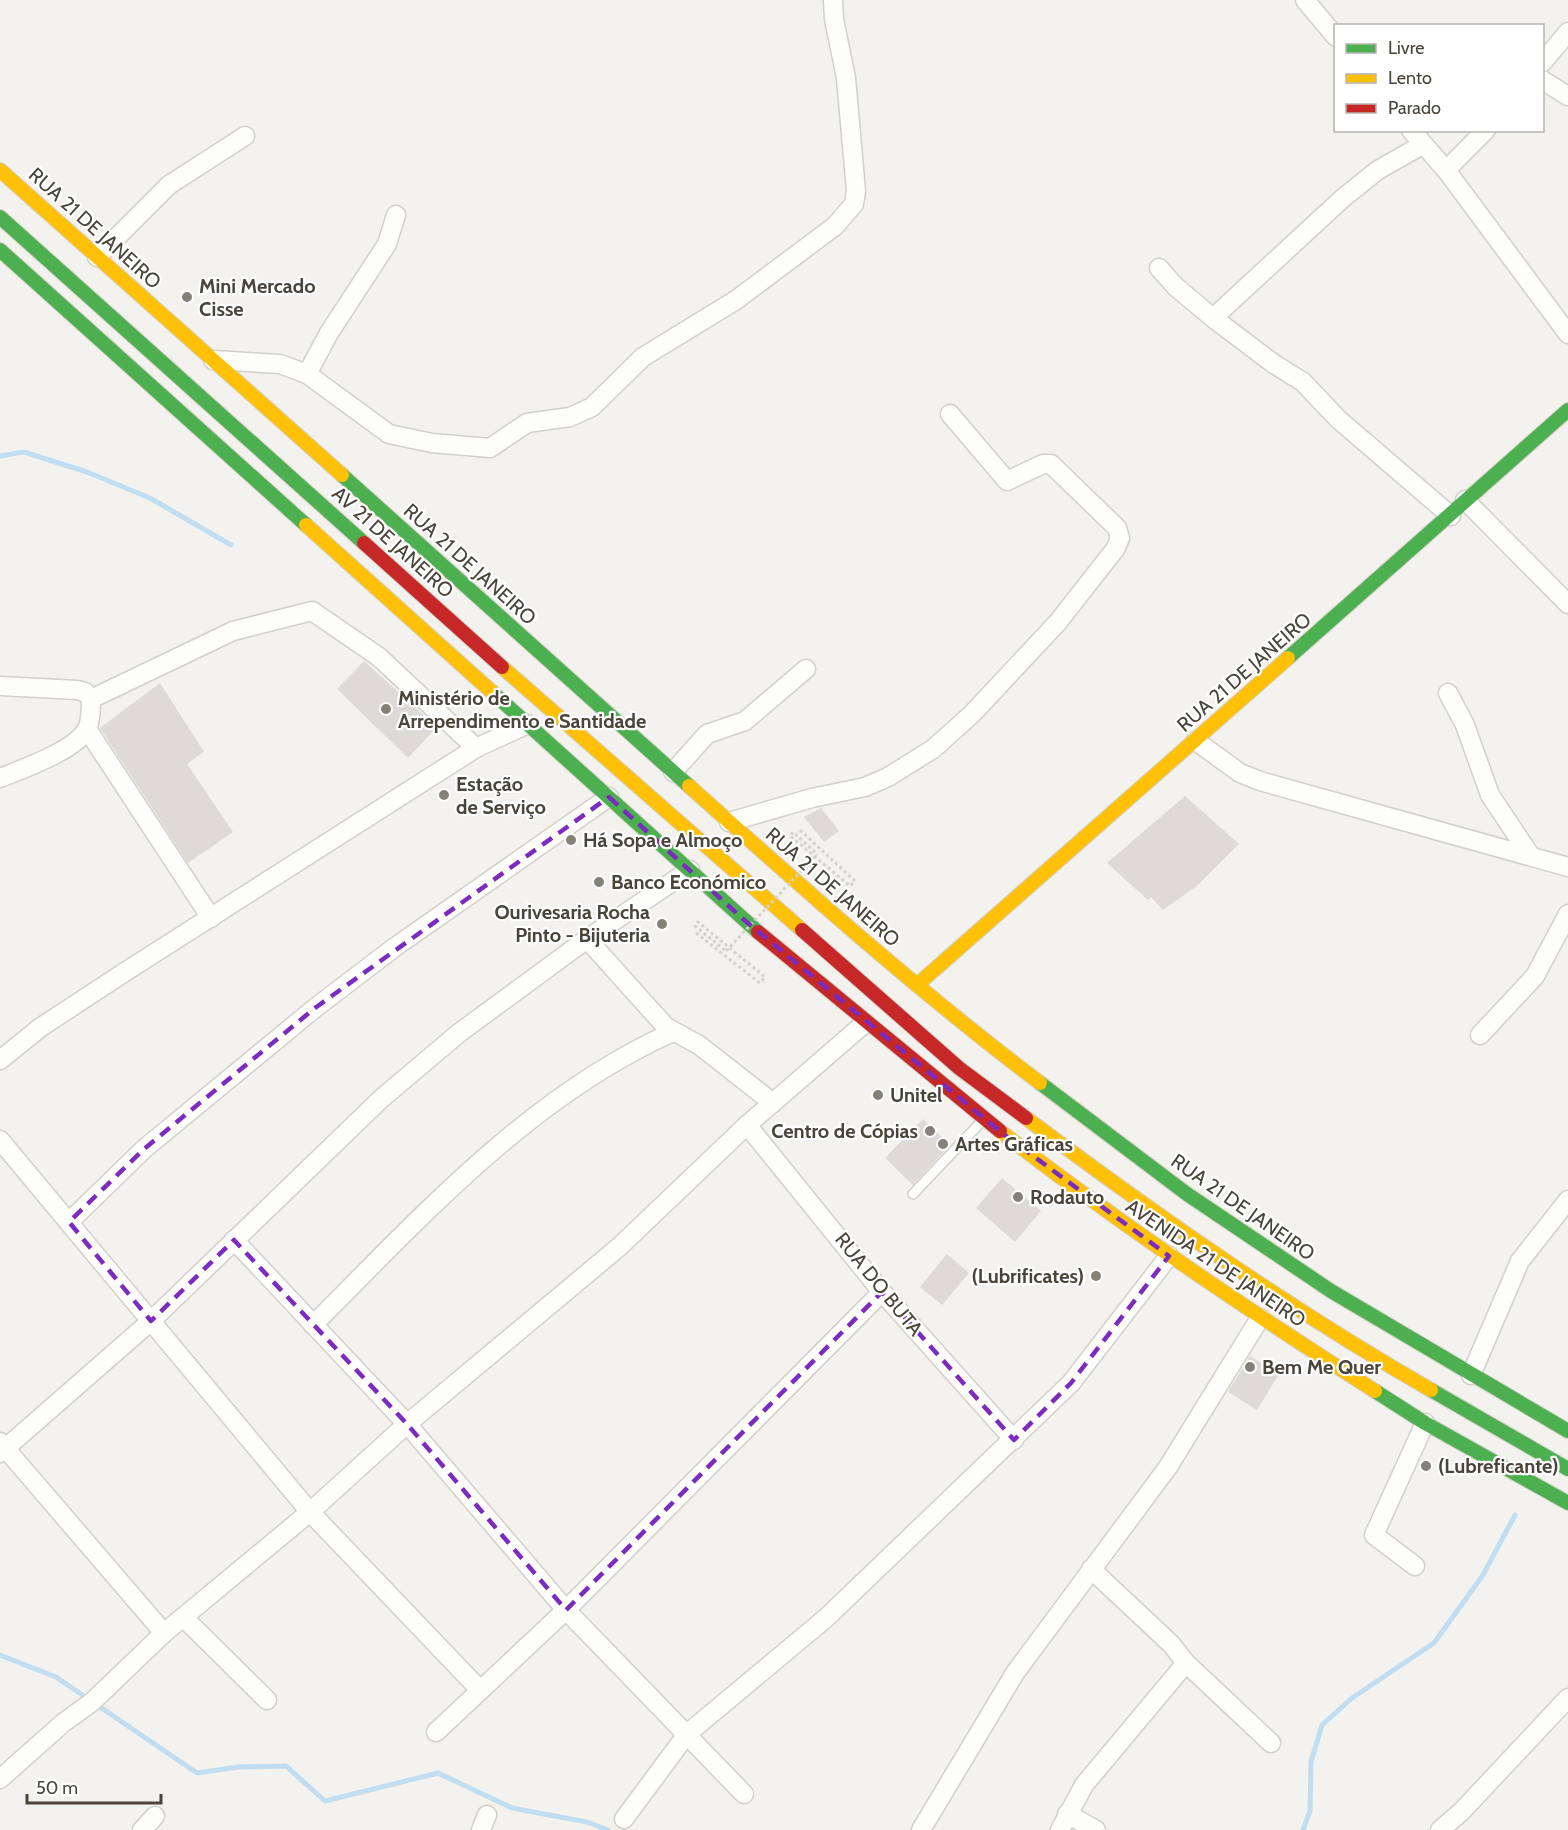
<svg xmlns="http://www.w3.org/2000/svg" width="1568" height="1830" font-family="Cabin,sans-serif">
<rect width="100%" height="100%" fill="#f4f2ee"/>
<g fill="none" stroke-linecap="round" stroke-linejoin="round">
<g stroke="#c0ddf1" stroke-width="5">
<path d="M0,456L24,452L87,472L150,498L231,545"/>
<path d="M0,1655L56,1677L197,1773L238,1767L286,1766L325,1801L438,1773L512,1808L587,1822L608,1830"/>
<path d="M1303,1830L1310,1811L1311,1762L1322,1725L1352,1698L1434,1643L1483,1575L1515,1515"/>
</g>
</g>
<g fill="#dedbd6">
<path d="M364,661L437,727L408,758L337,689Z"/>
<path d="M160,683L204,752L187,764L233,832L188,863L100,728Z"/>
<path d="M1185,796L1239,844L1198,885L1163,910L1151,897L1148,900L1107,863Z"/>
<path d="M821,808L839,831L824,842L804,817Z"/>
<path d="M923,1119L950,1145L913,1185L885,1158Z"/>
<path d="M1002,1178L1041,1211L1015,1242L976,1208Z"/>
<path d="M947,1254L969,1273L942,1305L920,1287Z"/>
<path d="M1250,1356L1279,1374L1257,1410L1228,1392Z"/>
</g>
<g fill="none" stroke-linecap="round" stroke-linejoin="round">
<g stroke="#d2d0cb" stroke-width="12">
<path id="lane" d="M913,1194L983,1120"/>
</g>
<g stroke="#d2d0cb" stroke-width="21">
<g id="street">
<path d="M1305,0L1336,37"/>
<path d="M1542,63L1568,32"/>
<path d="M1542,80L1568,96"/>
<path d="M1411,130L1446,170L1568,334"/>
<path d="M1446,170L1486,130"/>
<path d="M97,257L169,185L245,136"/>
<path d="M1159,268L1176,287L1213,318L1274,364L1303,382L1338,419L1451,516"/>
<path d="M1213,318L1343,198L1378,170L1422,145"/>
<path d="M213,360L280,364L307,374L389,434L432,443L490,448L527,423L570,417L592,407L643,357L736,300L835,226L854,204L856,191L846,78L834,19L833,0"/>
<path d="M307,374L329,333L387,244L396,215"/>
<path d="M1465,500L1568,604"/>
<path d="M0,686L77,690L85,692L91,699"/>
<path d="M1448,693L1465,725L1490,795L1530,855"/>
<path d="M87,729L211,918"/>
<path d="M1196,741L1240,773L1260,781L1568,867"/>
<path d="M673,772L707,734L745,721L806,669"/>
<path d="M0,778C22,769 78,750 88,727C91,718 91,709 91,699L233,631L312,611L379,657L476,748"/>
<path d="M729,822L812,798L865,787L888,777L933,749L972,714L1058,622L1116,548L1120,538L1117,528L1051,464H1043L1007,481L950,414"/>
<path d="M587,939L666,1027L699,1045L773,1103"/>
<path d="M1480,1035L1535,976L1568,914"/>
<path d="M0,1060L41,1027L128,970L476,748L528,724"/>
<path d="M747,1125L882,1292L1014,1440"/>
<path d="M0,1140L310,1512L480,1690"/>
<path d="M69,1222L144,1149L315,1008L395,947L609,797"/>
<path d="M234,1240L407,1424L566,1610L744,1794"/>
<path d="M313,1325C421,1217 531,1095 673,1032"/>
<path d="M1471,1375L1520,1261L1568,1200"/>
<path d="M0,1442L164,1633"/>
<path d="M0,1453L151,1321L382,1098L459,1033L587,939L690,870"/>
<path d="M1415,1566L1374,1535L1425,1423"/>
<path d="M1091,1569L1171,1644L1186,1663L1271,1743"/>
<path d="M183,1617L267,1700"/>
<path d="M436,1732L566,1610L882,1292"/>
<path d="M0,1779L63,1723L92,1702L164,1633L310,1512L407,1424L619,1247L747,1125L865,1023"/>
<path d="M1067,1814L1096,1830"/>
<path d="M624,1819L687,1734L826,1618L1071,1383L1169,1256"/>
<path d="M142,1830L155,1816"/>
<path d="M481,1830L487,1815"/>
<path d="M921,1830L1015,1673L1168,1467L1260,1318"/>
<path d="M1060,1830L1084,1785L1186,1663"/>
<path d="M1440,1830L1462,1811L1568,1698"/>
</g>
</g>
<g stroke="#d3cfc5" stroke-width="16">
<g id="fast">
<path d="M0,217L364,543"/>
<path d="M0,250L306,525"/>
<path d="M342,475L689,786"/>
<path d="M1288,658L1568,410"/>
<path d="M492,692L758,932"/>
<path d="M1040,1083L1187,1194L1331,1291L1568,1431"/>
<path d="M1431,1390L1568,1469"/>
<path d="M1375,1391L1425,1423L1568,1503"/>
</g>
</g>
<g stroke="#d3cfc5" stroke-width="16">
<g id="slow">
<path d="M0,170L342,475"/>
<path d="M306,525L492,692"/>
<path d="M502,667L802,930"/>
<path d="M689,786C803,888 917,990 1040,1083"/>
<path d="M917,985L1288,658"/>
<path d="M1026,1118C1157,1216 1290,1309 1431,1390"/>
<path d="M1000,1131C1120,1224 1246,1309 1375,1391"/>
</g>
</g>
<g stroke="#d3cfc5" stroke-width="16">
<g id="jam">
<path d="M364,543L502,667"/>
<path d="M802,930L959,1068L1026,1118"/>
<path d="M758,932L1000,1131"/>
</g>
</g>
<g stroke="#d3d2cc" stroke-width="3" stroke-dasharray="3 3" stroke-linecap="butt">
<path d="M800,830L855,881L850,886L790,836L793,832L817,854"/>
<path d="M696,933L760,983L765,977L698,922L695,926L726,951"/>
</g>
<use href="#lane" stroke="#fdfdfc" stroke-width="9"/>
<use href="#street" stroke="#fdfdfc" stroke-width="18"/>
<use href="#fast" stroke="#4caf50" stroke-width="14"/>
<use href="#slow" stroke="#ffc107" stroke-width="14"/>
<use href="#jam" stroke="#c62828" stroke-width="14"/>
<path stroke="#d3d2cc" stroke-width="3" stroke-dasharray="3 3" stroke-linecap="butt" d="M726,951L817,854"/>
</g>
<path fill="none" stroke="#7b2cbf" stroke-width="4.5" stroke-dasharray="12 8" stroke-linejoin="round" d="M609,797L743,919L1002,1133L1169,1256L1071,1383L1014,1440L882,1292L566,1610L407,1424L234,1240L151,1321L69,1222L144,1149L315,1008Z"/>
<g fill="#868178" stroke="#fff" stroke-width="2">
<circle cx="187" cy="297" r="6"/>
<circle cx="386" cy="709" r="6"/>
<circle cx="444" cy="795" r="6"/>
<circle cx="571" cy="840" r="6"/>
<circle cx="599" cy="882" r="6"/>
<circle cx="662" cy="924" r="6"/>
<circle cx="878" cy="1095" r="6"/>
<circle cx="930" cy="1131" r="6"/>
<circle cx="943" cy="1144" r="6"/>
<circle cx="1018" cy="1197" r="6"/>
<circle cx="1096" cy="1276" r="6"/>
<circle cx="1250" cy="1367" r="6"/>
<circle cx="1426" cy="1466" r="6"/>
</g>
<g text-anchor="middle" stroke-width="4.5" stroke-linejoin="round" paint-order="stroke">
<g font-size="20" fill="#4b4439" stroke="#fff">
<text transform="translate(95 228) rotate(42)" y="7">RUA 21 DE JANEIRO</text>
<text transform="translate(393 542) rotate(42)" y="7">AV 21 DE JANEIRO</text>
<text transform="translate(470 564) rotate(42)" y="7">RUA 21 DE JANEIRO</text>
<text transform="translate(1244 672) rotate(-41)" y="7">RUA 21 DE JANEIRO</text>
<text transform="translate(833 887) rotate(41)" y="7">RUA 21 DE JANEIRO</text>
<text transform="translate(1243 1207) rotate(35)" y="7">RUA 21 DE JANEIRO</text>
<text transform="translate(1216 1263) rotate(34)" y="7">AVENIDA 21 DE JANEIRO</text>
<text transform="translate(879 1284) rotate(51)" y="7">RUA DO BUTA</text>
</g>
<g font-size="20" font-weight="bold" fill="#4b4439" stroke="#fff" text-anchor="start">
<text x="199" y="293">Mini Mercado<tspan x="199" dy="23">Cisse</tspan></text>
<text x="398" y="705">Ministério de<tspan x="398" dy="23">Arrependimento e Santidade</tspan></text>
<text x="456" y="791">Estação<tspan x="456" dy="23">de Serviço</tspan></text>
<text x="583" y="847">Há Sopa e Almoço</text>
<text x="611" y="889">Banco Económico</text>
<text x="650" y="919" text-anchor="end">Ourivesaria Rocha<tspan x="650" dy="23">Pinto - Bijuteria</tspan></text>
<text x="890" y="1102">Unitel</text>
<text x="918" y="1138" text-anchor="end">Centro de Cópias</text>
<text x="955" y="1151">Artes Gráficas</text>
<text x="1030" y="1204">Rodauto</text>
<text x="1084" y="1283" text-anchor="end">(Lubrificates)</text>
<text x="1262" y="1374">Bem Me Quer</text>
<text x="1438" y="1473">(Lubreficante)</text>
</g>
</g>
<rect x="1334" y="24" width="210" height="108" fill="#ffffff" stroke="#b7b4b0" stroke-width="1.5"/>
<rect x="1346" y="44" width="30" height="9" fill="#4caf50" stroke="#b7b4b0" stroke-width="1.5"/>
<text x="1388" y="54" font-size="18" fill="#4b4439">Livre</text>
<rect x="1346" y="74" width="30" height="9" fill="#ffc107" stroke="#b7b4b0" stroke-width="1.5"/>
<text x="1388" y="84" font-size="18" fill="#4b4439">Lento</text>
<rect x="1346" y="104" width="30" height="9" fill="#c62828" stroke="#b7b4b0" stroke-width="1.5"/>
<text x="1388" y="114" font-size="18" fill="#4b4439">Parado</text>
<path d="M27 1794v9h134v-9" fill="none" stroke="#4b4439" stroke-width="3"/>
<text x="36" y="1794" font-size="18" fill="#4b4439" stroke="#ffffff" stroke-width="4.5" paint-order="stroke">50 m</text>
</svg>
